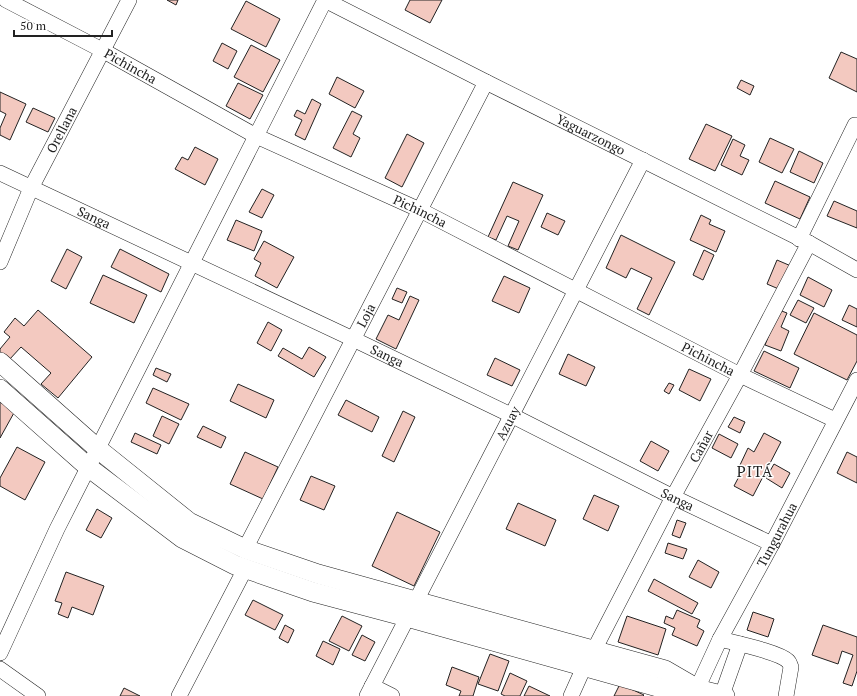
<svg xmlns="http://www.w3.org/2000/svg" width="857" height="696" font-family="'PT Serif',serif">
<rect width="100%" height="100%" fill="#fff"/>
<g fill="#f3c9c0" stroke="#222">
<path d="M167,0H178L176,5Z"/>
<path d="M410,0H442L430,23L405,10Z"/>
<path d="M246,1L280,19L266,47L231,29Z"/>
<path d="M222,43L237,51L228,69L213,61Z"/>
<path d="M251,45L280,60L263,92L234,77Z"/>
<path d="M841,52L857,59V92L829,78Z"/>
<path d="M337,77L364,91L355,108L329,94Z"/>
<path d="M741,80L754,86L750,95L737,88Z"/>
<path d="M238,83L263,95L250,119L226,106Z"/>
<path d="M0,92L26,104L10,140L0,135V128L6,114L0,111Z"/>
<path d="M312,99L321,104L305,140L295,135L302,120L294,116L297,110L305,114Z"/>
<path d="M33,108L55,118L48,132L26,122Z"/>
<path d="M352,111L362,116L353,134L360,138L351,157L333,148Z"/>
<path d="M706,124L732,136L715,171L689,159Z"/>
<path d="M407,134L424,143L402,187L385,178Z"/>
<path d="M770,138L794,149L782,173L759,162Z"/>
<path d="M733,139L745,145L740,156L749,160L742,175L721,165Z"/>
<path d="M195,147L218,159L205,185L175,169L182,157L188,160Z"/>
<path d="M799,151L823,163L814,183L790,172Z"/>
<path d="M775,181L810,197L800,219L765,203Z"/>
<path d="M513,182L543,195L518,250L508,246L519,221L507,216L496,240L488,237Z"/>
<path d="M262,189L274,195L262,218L249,212Z"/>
<path d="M834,201L857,211V228L827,216Z"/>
<path d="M547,213L565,221L558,235L541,227Z"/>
<path d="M701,215L711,220L709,224L725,231L716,252L690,240Z"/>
<path d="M236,220L262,231L254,251L227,240Z"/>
<path d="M621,235L675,262L649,315L637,309L652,278L631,268L626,278L606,268Z"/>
<path d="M264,241L294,257L277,288L255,276L261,263L254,259Z"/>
<path d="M67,249L82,257L66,289L51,281Z"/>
<path d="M120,249L169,274L161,292L111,267Z"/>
<path d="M704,250L714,255L703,280L693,275Z"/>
<path d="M777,260L791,266L781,290L767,284Z"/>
<path d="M103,275L147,295L134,323L90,303Z"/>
<path d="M504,276L530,288L519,313L492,301Z"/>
<path d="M808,277L832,290L824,307L800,295Z"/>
<path d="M397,288L407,292L402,303L392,299Z"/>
<path d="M410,296L419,300L396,349L376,339L388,315L399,320Z"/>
<path d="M798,300L814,308L806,323L790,315Z"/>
<path d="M849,305L857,309V327L842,320Z"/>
<path d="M38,310L92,357L58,398L41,384L51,373L21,347L9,360L0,352V349L10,337L4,332L15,318L24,326Z"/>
<path d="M779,310L787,313L781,327L789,331L781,351L765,345Z"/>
<path d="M814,313L857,335V361L847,380L794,354Z"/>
<path d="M268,322L282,330L271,351L257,343Z"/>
<path d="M309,347L326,357L314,377L278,356L283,348L302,359Z"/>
<path d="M764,351L799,368L790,388L754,371Z"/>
<path d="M568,354L595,367L586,386L559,374Z"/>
<path d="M495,358L520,370L512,386L487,375Z"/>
<path d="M156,368L171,374L167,382L153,375Z"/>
<path d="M689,369L711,379L700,401L679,390Z"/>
<path d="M669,383L674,385L669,394L664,391Z"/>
<path d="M238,384L274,400L266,418L230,401Z"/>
<path d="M153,388L189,404L181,420L146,403Z"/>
<path d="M346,400L379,417L372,432L338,415Z"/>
<path d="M0,402L15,411L0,438Z"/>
<path d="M403,411L415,417L394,462L382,456Z"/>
<path d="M162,416L179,424L169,444L153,436Z"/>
<path d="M734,417L745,422L740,433L728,427Z"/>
<path d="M203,426L226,437L221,448L197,437Z"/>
<path d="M135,433L161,445L157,454L131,442Z"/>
<path d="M764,433L781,442L753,496L734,486L744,467L740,465L748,448L754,452Z"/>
<path d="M719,434L738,444L731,458L712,448Z"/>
<path d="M651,441L669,451L658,471L640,461Z"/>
<path d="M17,447L45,462L25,500L0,486V478Z"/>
<path d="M245,452L278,467L263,499L230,484Z"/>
<path d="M847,452L857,457V483L837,473Z"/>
<path d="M774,464L790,473L782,488L766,478Z"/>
<path d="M311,476L335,486L324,510L300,500Z"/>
<path d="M594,495L619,506L608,531L583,519Z"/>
<path d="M518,503L556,520L545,546L506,529Z"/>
<path d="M97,509L112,518L101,538L86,530Z"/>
<path d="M397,512L440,532L414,586L372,566Z"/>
<path d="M677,520L686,523L680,538L672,535Z"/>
<path d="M668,543L687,549L683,559L665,553Z"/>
<path d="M698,560L719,572L711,588L689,577Z"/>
<path d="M66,572L104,586L93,615L72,607L68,618L58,614L62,603L55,601Z"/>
<path d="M654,579L698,603L692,614L648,591Z"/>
<path d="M253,600L283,615L275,630L245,615Z"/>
<path d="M677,610L700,620L697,627L704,631L697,646L672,635L675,628L664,623L666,616L673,619Z"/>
<path d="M753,612L774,619L768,637L747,630Z"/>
<path d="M342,616L362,626L349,651L329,641Z"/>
<path d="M627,616L666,629L658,655L618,642Z"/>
<path d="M285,625L294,630L288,643L279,638Z"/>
<path d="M823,625L857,637V671L852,686L843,683L853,655L842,651L838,664L812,655Z"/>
<path d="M362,635L375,642L365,661L352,655Z"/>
<path d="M323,641L340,649L333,665L316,656Z"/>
<path d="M490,654L509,661L498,691L478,684Z"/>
<path d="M452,667L479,677L473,696H459L461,691L446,685Z"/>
<path d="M510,673L527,681L520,696H505L501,694Z"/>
<path d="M620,684L644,695L643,696H614Z"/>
<path d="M529,686L550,696H524Z"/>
<path d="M124,688L140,696H120Z"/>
</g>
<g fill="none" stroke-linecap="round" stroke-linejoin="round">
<g stroke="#222" stroke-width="16">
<g id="minor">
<path id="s1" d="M6,0L102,50L256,136L420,210L740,375L835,420"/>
<path id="s2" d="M325,0L486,82L809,243L857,270"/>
<path id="s3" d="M0,173L353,339L511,415L673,497L772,544"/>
<path d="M799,239L855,125H857"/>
<path id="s4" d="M0,262L31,188L129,0"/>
<path id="s5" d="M245,549L486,82"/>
<path d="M720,639C735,643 779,652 788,661C790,663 790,665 791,667L786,696"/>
<path id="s6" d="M594,650L673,497L740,375L809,243"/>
<path d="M0,653L57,529L325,0"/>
<path d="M0,669L38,696"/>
<path d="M372,686L392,696"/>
<path id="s7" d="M697,689L720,639L772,544L857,380"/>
<path d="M722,695L740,644"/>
<path d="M179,696L245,569"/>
<path id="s8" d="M367,696L643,160"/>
<path d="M571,696L584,667"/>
</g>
</g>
<g stroke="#222" stroke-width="20">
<g id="major">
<path d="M0,362L98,449L189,522L245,549L318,574L665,670L696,688"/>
<path d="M0,389L88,467L182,538L235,565L313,592L407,617L661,688L697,689L725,696"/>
</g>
</g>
<use href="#minor" stroke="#fff" stroke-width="15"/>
<use href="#major" stroke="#fff" stroke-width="19"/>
</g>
<g text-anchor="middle" stroke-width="3" stroke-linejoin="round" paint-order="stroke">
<g font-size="13" fill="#222" stroke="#fff">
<text dy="5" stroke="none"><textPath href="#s1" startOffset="141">Pichincha</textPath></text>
<text dy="5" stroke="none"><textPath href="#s4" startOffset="146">Orellana</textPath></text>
<text dy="5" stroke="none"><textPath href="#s2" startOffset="298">Yaguarzongo</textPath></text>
<text dy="5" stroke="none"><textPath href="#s1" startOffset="465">Pichincha</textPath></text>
<text dy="5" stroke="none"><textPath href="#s3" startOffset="104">Sanga</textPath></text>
<text dy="5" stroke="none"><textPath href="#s5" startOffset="263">Loja</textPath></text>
<text dy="5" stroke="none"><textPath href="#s3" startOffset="428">Sanga</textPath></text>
<text dy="5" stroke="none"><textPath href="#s1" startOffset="789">Pichincha</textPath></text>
<text dy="5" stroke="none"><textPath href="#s8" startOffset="307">Azuay</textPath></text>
<text dy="5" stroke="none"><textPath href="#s6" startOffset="230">Cañar</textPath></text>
<text dy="5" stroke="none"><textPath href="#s3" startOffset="752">Sanga</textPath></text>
<text dy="5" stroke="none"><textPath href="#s7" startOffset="174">Tungurahua</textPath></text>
</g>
<g font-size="15" letter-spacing="1" fill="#222" stroke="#fff">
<text x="755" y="477">PITÁ</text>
</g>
</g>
<path d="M14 30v6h98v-6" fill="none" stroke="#222222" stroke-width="2"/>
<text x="20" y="30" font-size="12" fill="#222222" stroke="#ffffff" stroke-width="3" paint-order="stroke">50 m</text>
</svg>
